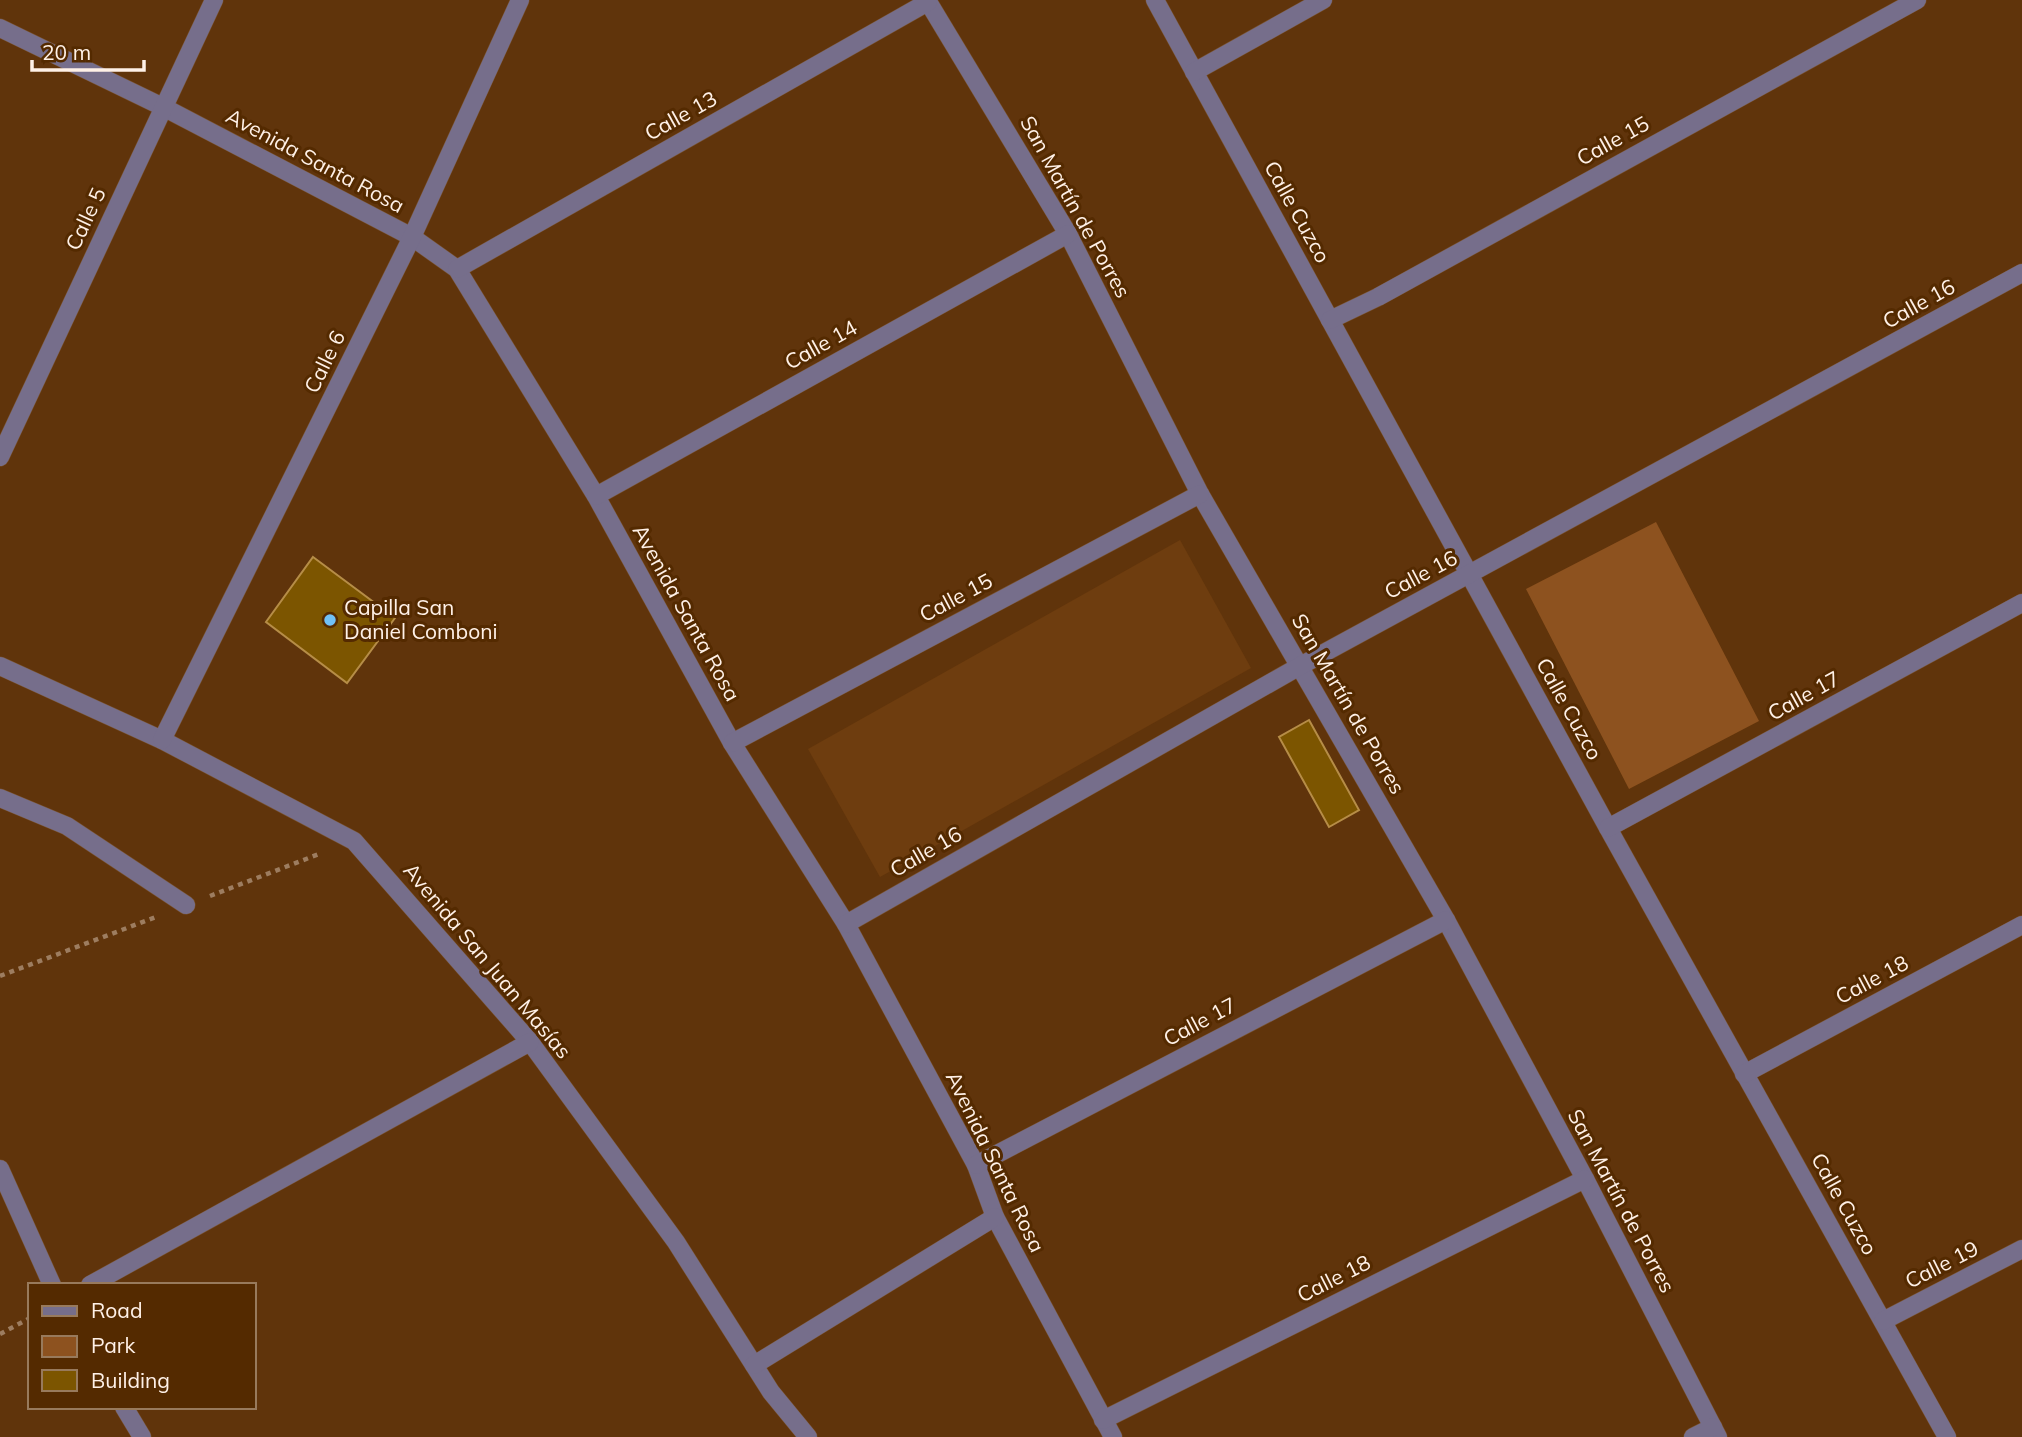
<svg xmlns="http://www.w3.org/2000/svg" width="2022" height="1437" font-family="Mulish,sans-serif">
<rect width="100%" height="100%" fill="#60340b"/>
<path fill="#6e3d0f" d="M1180,540L1251,668L880,877L808,749Z"/>
<path fill="#8d521f" d="M1656,522L1759,721L1629,789L1526,589Z"/>
<g fill="#7c5500" stroke="#b68d47" stroke-width="2">
<path d="M313,557L395,618L347,683L266,622Z"/>
<path d="M1309,720L1359,810L1329,827L1279,737Z"/>
</g>
<g fill="none" stroke-linecap="round" stroke-linejoin="round">
<g stroke="#79522e" stroke-width="19">
<g id="minor">
<path d="M927,0L1068,234L1200,494L1446,920L1585,1179L1718,1437"/>
<path d="M1155,0L1608,828L1947,1437"/>
<path d="M0,28L163,107L412,237L457,269L596,496L732,743L846,924L976,1165L995,1217L1113,1437"/>
<path d="M1194,72L1323,0"/>
<path d="M457,269L928,2"/>
<path d="M1330,320L1378,297L1917,0"/>
<path d="M0,457L214,0"/>
<path d="M596,496L1068,234"/>
<path d="M0,666L162,740L354,841L530,1042L676,1242L771,1392L808,1437"/>
<path d="M162,740L412,237L520,0"/>
<path d="M732,743L1200,494"/>
<path d="M0,798L67,826L186,905"/>
<path d="M1608,828L2022,603"/>
<path d="M846,924L1300,666L2022,273"/>
<path d="M1744,1074L2022,925"/>
<path d="M976,1165L1446,920"/>
<path d="M0,1169L52,1285"/>
<path d="M90,1285L530,1042"/>
<path d="M1883,1321L2022,1249"/>
<path d="M754,1365L995,1217"/>
<path d="M124,1407L142,1437"/>
<path d="M1103,1420L1585,1179"/>
<path d="M1693,1437L1713,1427"/>
</g>
</g>
<g stroke="#9d7d60" stroke-width="4.5" stroke-dasharray="5 5" stroke-linecap="butt">
<path d="M210,896L319,854"/>
<path d="M0,976L156,917"/>
<path d="M0,1334L30,1318"/>
</g>
<use href="#minor" stroke="#766e8b" stroke-width="18"/>
</g>
<circle fill="#71c1f5" stroke="#542a00" stroke-width="2.5" cx="330" cy="620" r="7"/>
<g text-anchor="middle" stroke-width="6" stroke-linejoin="round" paint-order="stroke">
<g font-size="21" fill="#fff1e7" stroke="#542a00">
<text transform="translate(681 116) rotate(-29)" y="7">Calle 13</text>
<text transform="translate(1613 141) rotate(-29)" y="7">Calle 15</text>
<text transform="translate(315 161) rotate(28)" y="7">Avenida Santa Rosa</text>
<text transform="translate(1075 207) rotate(61)" y="7">San Martín de Porres</text>
<text transform="translate(1297 212) rotate(61)" y="7">Calle Cuzco</text>
<text transform="translate(86 219) rotate(-65)" y="7">Calle 5</text>
<text transform="translate(1919 304) rotate(-29)" y="7">Calle 16</text>
<text transform="translate(821 345) rotate(-29)" y="7">Calle 14</text>
<text transform="translate(325 362) rotate(-64)" y="7">Calle 6</text>
<text transform="translate(1421 575) rotate(-28)" y="7">Calle 16</text>
<text transform="translate(956 598) rotate(-28)" y="7">Calle 15</text>
<text transform="translate(686 613) rotate(61)" y="7">Avenida Santa Rosa</text>
<text transform="translate(1804 696) rotate(-29)" y="7">Calle 17</text>
<text transform="translate(1348 704) rotate(60)" y="7">San Martín de Porres</text>
<text transform="translate(1569 709) rotate(61)" y="7">Calle Cuzco</text>
<text transform="translate(926 852) rotate(-30)" y="7">Calle 16</text>
<text transform="translate(487 961) rotate(50)" y="7">Avenida San Juan Masías</text>
<text transform="translate(1872 980) rotate(-28)" y="7">Calle 18</text>
<text transform="translate(1200 1022) rotate(-28)" y="7">Calle 17</text>
<text transform="translate(995 1162) rotate(64)" y="7">Avenida Santa Rosa</text>
<text transform="translate(1621 1201) rotate(62)" y="7">San Martín de Porres</text>
<text transform="translate(1844 1204) rotate(61)" y="7">Calle Cuzco</text>
<text transform="translate(1942 1265) rotate(-27)" y="7">Calle 19</text>
<text transform="translate(1334 1279) rotate(-27)" y="7">Calle 18</text>
</g>
<g font-size="21" fill="#fff1e7" stroke="#542a00" text-anchor="start">
<text x="344" y="615">Capilla San<tspan x="344" dy="24">Daniel Comboni</tspan></text>
</g>
</g>
<rect x="28" y="1283" width="228" height="126" fill="#542a00" stroke="#987a5c" stroke-width="2"/>
<rect x="42" y="1306" width="35" height="10" fill="#766e8b" stroke="#987a5c" stroke-width="2"/>
<text x="91" y="1318" font-size="21" fill="#fff1e7">Road</text>
<rect x="42" y="1336" width="35" height="21" fill="#8d521f" stroke="#987a5c" stroke-width="2"/>
<text x="91" y="1353" font-size="21" fill="#fff1e7">Park</text>
<rect x="42" y="1370" width="35" height="21" fill="#7c5500" stroke="#987a5c" stroke-width="2"/>
<text x="91" y="1388" font-size="21" fill="#fff1e7">Building</text>
<path d="M32 60v10h112v-10" fill="none" stroke="#fff1e7" stroke-width="3.5"/>
<text x="42" y="60" font-size="21" fill="#fff1e7" stroke="#542a00" stroke-width="5" paint-order="stroke">20 m</text>
</svg>
